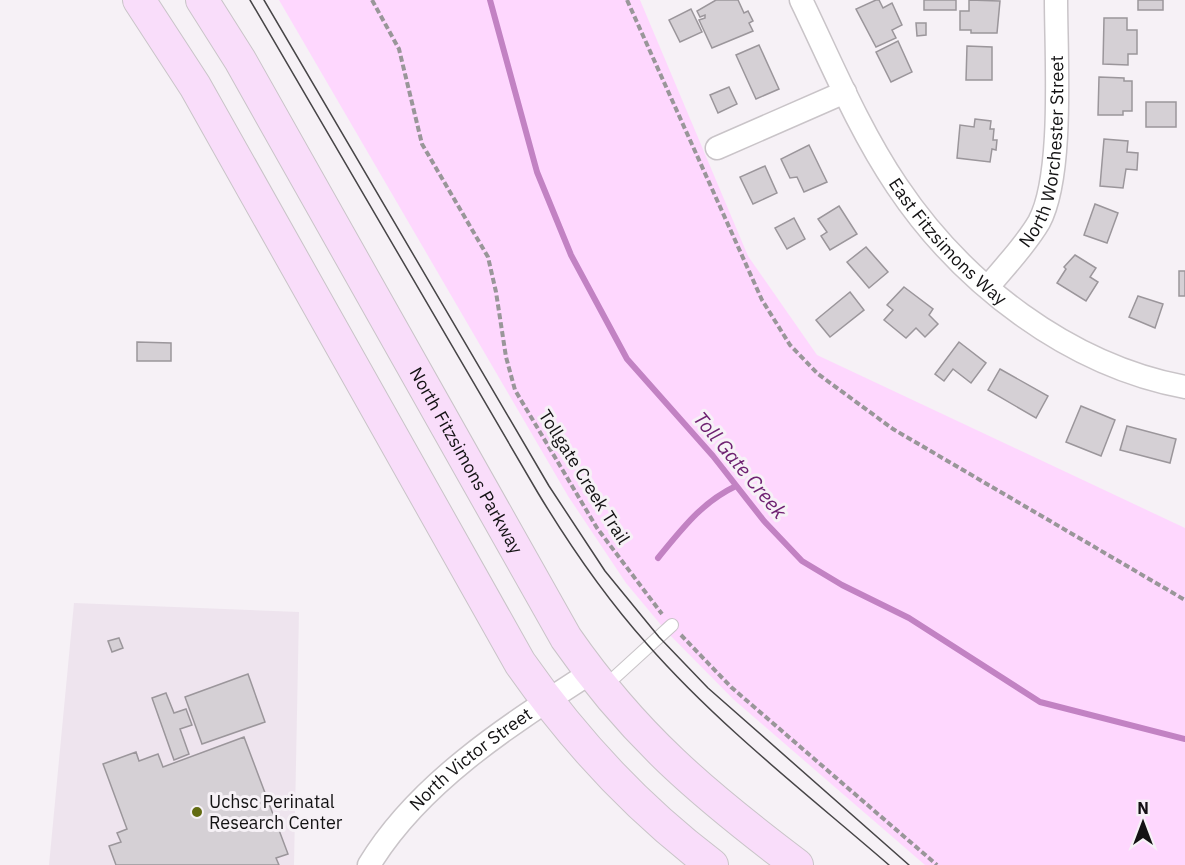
<svg xmlns="http://www.w3.org/2000/svg" width="1185" height="865" font-family="'IBM Plex Sans',sans-serif">
<rect width="100%" height="100%" fill="#f6f1f6"/>
<path fill="#eee4ee" d="M74,603L299,612L294,865H49Z"/>
<path fill="#fed7fe" d="M279,0H640L748,256L817,355L1185,528V865H925L733,699L666,631L626,583L568,496Z"/>
<g fill="none" stroke-linecap="round" stroke-linejoin="round">
<g stroke="#c282c3" stroke-width="6">
<path d="M490,0L537,172L571,255L627,359L713,456L764,521L802,561L842,585L909,618L1040,702L1185,739"/>
<path d="M658,558C682,529 702,502 736,486"/>
</g>
</g>
<g fill="#d5d0d5" stroke="#9b969b" stroke-width="1.5">
<path d="M716,0H738L744,13L748,11L753,21L749,23L753,31L712,48L699,20L705,18V15L700,17L697,11Z"/>
<path d="M876,0H879L883,8L892,3L902,25L892,30L896,38L876,47L856,9Z"/>
<rect x="924" y="0" width="32" height="10"/>
<path d="M969,0L1000,1L997,33H971V30H960V11H969Z"/>
<rect x="1138" y="0" width="25" height="10"/>
<path d="M691,9L702,32L680,42L669,20Z"/>
<path d="M1104,18H1127V30H1137V54H1128V65L1103,64Z"/>
<path d="M916,23H926V35L917,36Z"/>
<path d="M898,41L912,72L891,82L876,52Z"/>
<path d="M759,45L779,89L756,99L736,55Z"/>
<path d="M967,46L992,47V80H966Z"/>
<path d="M1099,77L1124,78V81H1132V111H1123V115H1098Z"/>
<path d="M729,87L737,104L718,113L710,95Z"/>
<rect x="1146" y="102" width="30" height="25"/>
<path d="M975,119L991,121L990,129H994L993,140H997L996,150L992,149L990,162L957,158L960,125L974,127Z"/>
<path d="M1104,139L1128,141L1127,152L1138,153L1137,170L1126,169L1123,188L1100,186Z"/>
<path d="M809,145L827,182L804,192L797,177L790,178L781,159Z"/>
<path d="M765,166L777,193L753,204L740,177Z"/>
<path d="M1095,204L1118,213L1107,243L1084,235Z"/>
<path d="M839,206L857,234L830,250L821,236L827,232L818,219Z"/>
<path d="M794,218L805,239L787,249L775,228Z"/>
<path d="M866,247L888,272L869,288L847,262Z"/>
<path d="M1075,255L1096,268L1090,277L1098,282L1086,301L1057,283L1066,269L1064,267Z"/>
<rect x="1179" y="271" width="6" height="25"/>
<path d="M904,287L933,309L929,315L938,324L925,337L916,328L906,338L884,320L893,310L887,305Z"/>
<path d="M850,292L864,310L830,337L816,320Z"/>
<path d="M1138,296L1163,304L1155,328L1129,317Z"/>
<path d="M137,342L171,343V361H137Z"/>
<path d="M959,342L986,363L971,383L953,369L944,381L935,374Z"/>
<path d="M1000,369L1048,396L1036,418L988,390Z"/>
<path d="M1081,406L1115,420L1101,456L1066,442Z"/>
<path d="M1127,426L1176,439L1170,463L1120,450Z"/>
<path d="M119,638L123,648L112,652L108,641Z"/>
<path d="M248,674L265,722L202,744L185,697Z"/>
<path d="M166,693L174,713L186,709L192,725L180,729L189,754L174,760L152,698Z"/>
<path d="M244,737L288,854L276,858L279,865H116L109,846L121,842L117,833L127,829L103,764L136,752L139,761L158,754L163,767Z"/>
</g>
<g fill="none" stroke-linecap="round" stroke-linejoin="round">
<g stroke="#c9c4c8" stroke-width="14">
<path id="service" d="M604,687L672,625"/>
</g>
<g stroke="#c9c4c8" stroke-width="25">
<g id="minor">
<path id="s1" d="M801,0C831,62 858,128 897,186C962,283 1068,365 1185,387"/>
<path d="M717,148L845,92"/>
<path id="s2" d="M988,287C1005,266 1025,246 1039,222C1064,176 1056,56 1056,0"/>
<path id="s3" d="M369,865C419,782 511,724 590,673"/>
</g>
</g>
<g stroke="#c9c4c8" stroke-width="34">
<g id="secondary">
<path d="M139,0L195,86L520,663C573,739 638,809 712,865"/>
<path id="s4" d="M202,0L240,60L566,638C634,736 703,794 797,865"/>
</g>
</g>
<g stroke="#999699" stroke-width="4" stroke-dasharray="6 3" stroke-linecap="butt">
<path d="M372,0L399,49L422,144L488,257L496,292L506,357L515,390L597,528L662,614"/>
<path d="M627,0L762,300L790,345L818,374L893,429L1185,600"/>
<path d="M681,635L731,687L937,865"/>
</g>
<use href="#service" stroke="#fff" stroke-width="12"/>
<use href="#minor" stroke="#fff" stroke-width="22"/>
<use href="#secondary" stroke="#f9ddfa" stroke-width="32"/>
<g stroke="#474547" stroke-width="1.5">
<path d="M250,0L538,493C570,546 605,597 647,644C719,726 807,794 889,865"/>
<path d="M264,0L549,486L605,571L659,637L708,688L909,865"/>
</g>
</g>
<circle fill="#626b12" stroke="#f6f1f6" stroke-width="2" cx="197" cy="812" r="6"/>
<g text-anchor="middle" stroke-width="6" stroke-linejoin="round" paint-order="stroke">
<g font-size="18" fill="#131213" stroke="#f6f1f6">
<text dy="6" stroke="none"><textPath href="#s2" startOffset="153">North Worchester Street</textPath></text>
<text dy="6" stroke="none"><textPath href="#s1" startOffset="285">East Fitzsimons Way</textPath></text>
<text dy="6" stroke="none"><textPath href="#s4" startOffset="531">North Fitzsimons Parkway</textPath></text>
<text transform="translate(584 477) rotate(58)" y="6">Tollgate Creek Trail</text>
<text dy="6" stroke="none"><textPath href="#s3" startOffset="148">North Victor Street</textPath></text>
</g>
<g font-size="18" fill="#131213" stroke="#f6f1f6" text-anchor="start">
<text x="209" y="808">Uchsc Perinatal<tspan x="209" dy="21">Research Center</tspan></text>
</g>
<g font-size="20" font-style="italic" fill="#6e2171" stroke="#f6f1f6">
<text transform="translate(740 465) rotate(50)" y="7">Toll Gate Creek</text>
</g>
</g>
<g transform="translate(1143 823)" stroke="#f6f1f6" stroke-width="4.5" paint-order="stroke">
<path d="M0-4.5L10 22L0 15L-10 22Z" fill="#131213"/>
<text y="-9" font-size="16" font-weight="bold" text-anchor="middle" fill="#131213">N</text>
</g>
</svg>
